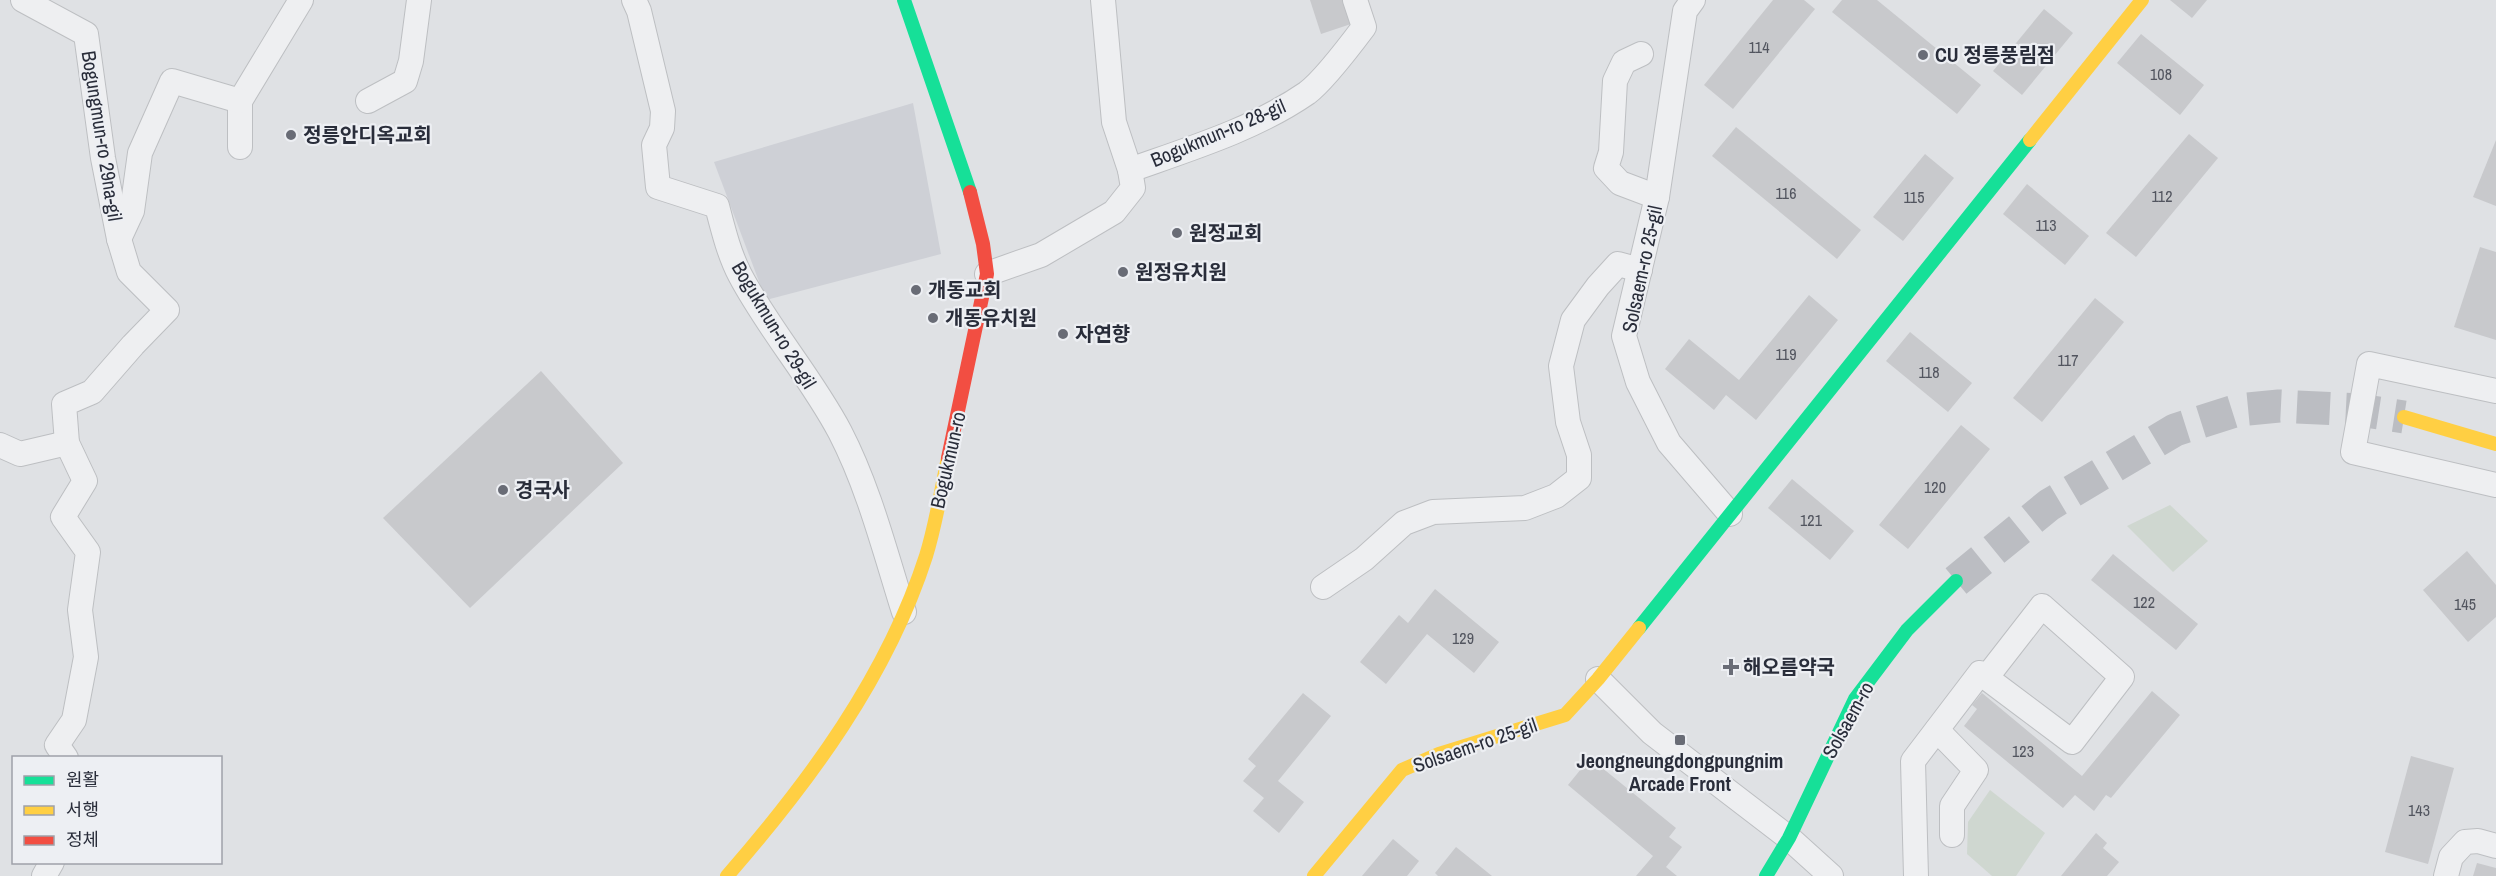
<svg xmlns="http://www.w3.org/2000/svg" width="2496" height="876" font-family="'Archivo Narrow','Noto Sans KR',sans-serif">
<rect width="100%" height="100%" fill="#dfe1e4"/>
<path fill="#ced0d6" d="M913,103L941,254L766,300L714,162Z"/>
<g fill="#cfd7d0">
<path d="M2170,505L2208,541L2173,572L2127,526Z"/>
<path d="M1990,790L2045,833L2016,876H1992L1967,854L1968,822Z"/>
</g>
<g fill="#c8c9cc">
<path d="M1310,0H1346L1354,23L1321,34Z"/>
<path d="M1773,0H1804L1815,9L1733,109L1704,85Z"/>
<path d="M1842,0H1877L1981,85L1957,114L1832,12Z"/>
<path d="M2170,0H2207L2192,18Z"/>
<path d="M2044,9L2073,33L2022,95L1993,71Z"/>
<path d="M2141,34L2204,85L2180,115L2117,63Z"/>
<path d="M1736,127L1861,230L1837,259L1712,156Z"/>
<path d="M2189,134L2218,158L2136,257L2106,233Z"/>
<path d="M2496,140V206L2473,197Z"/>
<path d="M1925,154L1954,178L1903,241L1873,217Z"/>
<path d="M2027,184L2089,236L2065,265L2003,214Z"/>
<path d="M2480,247L2496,252V340L2454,327Z"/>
<path d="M1809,295L1838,320L1756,420L1726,395L1714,410L1665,369L1689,339L1739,380Z"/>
<path d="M2095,298L2124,322L2042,422L2013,398Z"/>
<path d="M1910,332L1972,383L1948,412L1886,361Z"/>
<path d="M541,371L623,463L470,608L383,518Z"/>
<path d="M1961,425L1990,449L1908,549L1879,525Z"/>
<path d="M1792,479L1854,531L1830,560L1768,508Z"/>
<path d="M2467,551L2496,585V617L2468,642L2423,590Z"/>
<path d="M2113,554L2198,624L2176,650L2091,580Z"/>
<path d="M1435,589L1499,642L1474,673L1427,634L1386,684L1360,662L1399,615L1408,623Z"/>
<path d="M2152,691L2180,715L2111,798L2106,795L2094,811L2075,795L2063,808L1964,726L1977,709L1972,705L1982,693L2082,776Z"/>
<path d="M1303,693L1331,716L1278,781L1304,802L1279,833L1253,811L1264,798L1243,781L1256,766L1248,759Z"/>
<path d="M2411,756L2454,768L2428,864L2385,852Z"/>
<path d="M1590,758L1676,828L1669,837L1682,847L1666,867L1677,876H1636L1653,856L1568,785Z"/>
<path d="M2096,833L2107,843L2103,848L2119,862L2107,876H2061Z"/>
<path d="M1393,839L1419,861L1407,876H1362Z"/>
<path d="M1456,847L1492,876H1438L1435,873Z"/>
<path d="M2477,863L2496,868V876H2473Z"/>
</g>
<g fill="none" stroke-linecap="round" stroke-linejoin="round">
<path stroke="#bbbdc2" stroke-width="33" stroke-dasharray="33 16" stroke-linecap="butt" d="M1956,581L2049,505L2175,430L2238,410L2279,406L2359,410L2404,417"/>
<g stroke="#bdbfc2" stroke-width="26">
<g id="street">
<path d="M23,0L86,34L103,158L119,239L129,272L167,310L133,345L92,392L64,404L67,443L85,481L63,517L88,552L80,610L86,657L74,720L57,745L66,758"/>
<path d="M634,0L639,11L663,111L662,128L654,145L658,187L717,206C723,229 729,254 740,275C769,330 811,377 840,432C869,488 885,552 904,612"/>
<path d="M1693,0L1685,11L1657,197L1624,336L1638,382L1669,443L1730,514"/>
<path d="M1641,54L1624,62L1615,81L1611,152L1606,168L1620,183L1657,197"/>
<path d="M368,101L405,81L411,61L419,0"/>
<path d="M240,147V101L301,0"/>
<path d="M1130,170C1189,149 1255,129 1307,93C1322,82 1352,43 1364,27L1355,0"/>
<path d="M119,239L132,211L140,153L172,81L240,101"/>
<path d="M987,274L1041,255L1114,212L1133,188L1130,170L1114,122L1103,0"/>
<path d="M2496,391L2369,364L2353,452L2496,485"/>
<path d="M0,445L20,454L67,443"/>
<path d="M1323,587L1364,559L1404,523L1433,512L1525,508L1556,496L1579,478V455L1568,422L1561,366L1573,320L1598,286L1618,264L1640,270"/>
<path d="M1598,679L1652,733L1789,838L1831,876"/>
<path d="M1937,730L1976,770L1952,806V835"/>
<path d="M44,876L52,862"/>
<path d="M1916,876L1913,761L1980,673L2072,742L2122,677L2042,606L1986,678"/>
<path d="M2446,876L2451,857L2465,842L2478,841L2496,846"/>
</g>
</g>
<use href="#street" stroke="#eeeff1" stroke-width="24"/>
<g stroke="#16e098" stroke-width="14">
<path d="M904,0L970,192"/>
<path d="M1639,628L2030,140"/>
<path d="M1766,876L1789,838L1855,699L1907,630L1956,581"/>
</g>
<g stroke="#ffcf43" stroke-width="14">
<path d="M2030,140L2142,0"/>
<path d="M2404,417L2496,444"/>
<path d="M727,876C809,782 887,677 926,556C936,524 941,490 948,458"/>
<path d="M1314,876L1402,770L1439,754L1565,715L1598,679L1639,628"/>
</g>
<path stroke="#f24e42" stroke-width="14" d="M948,458L987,274L983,244L970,192"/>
</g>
<g fill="#696c76" stroke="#edeff3" stroke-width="2">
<circle cx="1923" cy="55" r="6"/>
<circle cx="291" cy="135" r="6"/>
<circle cx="1177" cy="233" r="6"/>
<circle cx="1123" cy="272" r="6"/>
<circle cx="916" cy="290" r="6"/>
<circle cx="933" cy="318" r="6"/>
<circle cx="1063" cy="334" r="6"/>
<circle cx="503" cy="490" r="6"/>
<path d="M1728 658h6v6h6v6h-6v6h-6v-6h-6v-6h6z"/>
<rect x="1674" y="734" width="12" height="12" rx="3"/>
</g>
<g text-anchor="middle" stroke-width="4.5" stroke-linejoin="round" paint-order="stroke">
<g font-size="16" fill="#52555f">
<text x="1759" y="53">114</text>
<text x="2161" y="80">108</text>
<text x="1786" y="199">116</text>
<text x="2162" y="202">112</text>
<text x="1914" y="203">115</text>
<text x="2046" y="231">113</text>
<text x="1786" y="360">119</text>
<text x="2068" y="366">117</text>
<text x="1929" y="378">118</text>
<text x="1935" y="493">120</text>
<text x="1811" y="526">121</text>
<text x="2144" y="608">122</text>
<text x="2465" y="610">145</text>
<text x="1463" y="644">129</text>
<text x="2023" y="757">123</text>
<text x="2419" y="816">143</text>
</g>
<g font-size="20" font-weight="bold" fill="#292d3a" stroke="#edeff3" text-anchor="start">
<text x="1935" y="62">CU 정릉풍림점</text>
<text x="303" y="142">정릉안디옥교회</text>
<text x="1189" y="240">원정교회</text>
<text x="1135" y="279">원정유치원</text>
<text x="928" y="297">개동교회</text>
<text x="945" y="325">개동유치원</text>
<text x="1075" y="341">자연향</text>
<text x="515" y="497">경국사</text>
<text x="1743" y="674">해오름약국</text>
<text x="1680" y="768" text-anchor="middle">Jeongneungdongpungnim<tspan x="1680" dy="23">Arcade Front</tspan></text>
</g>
<g font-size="20" fill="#292d3a" stroke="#edeff3">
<text transform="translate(1218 133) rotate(-23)" y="7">Bogukmun-ro 28-gil</text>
<text transform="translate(102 136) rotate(81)" y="7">Bogungmun-ro 29na-gil</text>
<text transform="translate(1642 269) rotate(-78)" y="7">Solsaem-ro 25-gil</text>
<text transform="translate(774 325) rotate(59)" y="7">Bogukmun-ro 29-gil</text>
<text transform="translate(948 460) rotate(-77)" y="7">Bogukmun-ro</text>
<text transform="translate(1848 720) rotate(-61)" y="7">Solsaem-ro</text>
<text transform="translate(1475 745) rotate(-19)" y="7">Solsaem-ro 25-gil</text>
</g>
</g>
<rect x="12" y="756" width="210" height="108" fill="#edeff3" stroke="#9fa1a9" stroke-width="1.5"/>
<rect x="24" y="776" width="30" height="9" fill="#16e098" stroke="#9fa1a9" stroke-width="1.5"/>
<text x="66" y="786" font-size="18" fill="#292d3a">원활</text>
<rect x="24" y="806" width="30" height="9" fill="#ffcf43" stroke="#9fa1a9" stroke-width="1.5"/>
<text x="66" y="816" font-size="18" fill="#292d3a">서행</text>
<rect x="24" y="836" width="30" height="9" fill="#f24e42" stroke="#9fa1a9" stroke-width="1.5"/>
<text x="66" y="846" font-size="18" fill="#292d3a">정체</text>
</svg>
